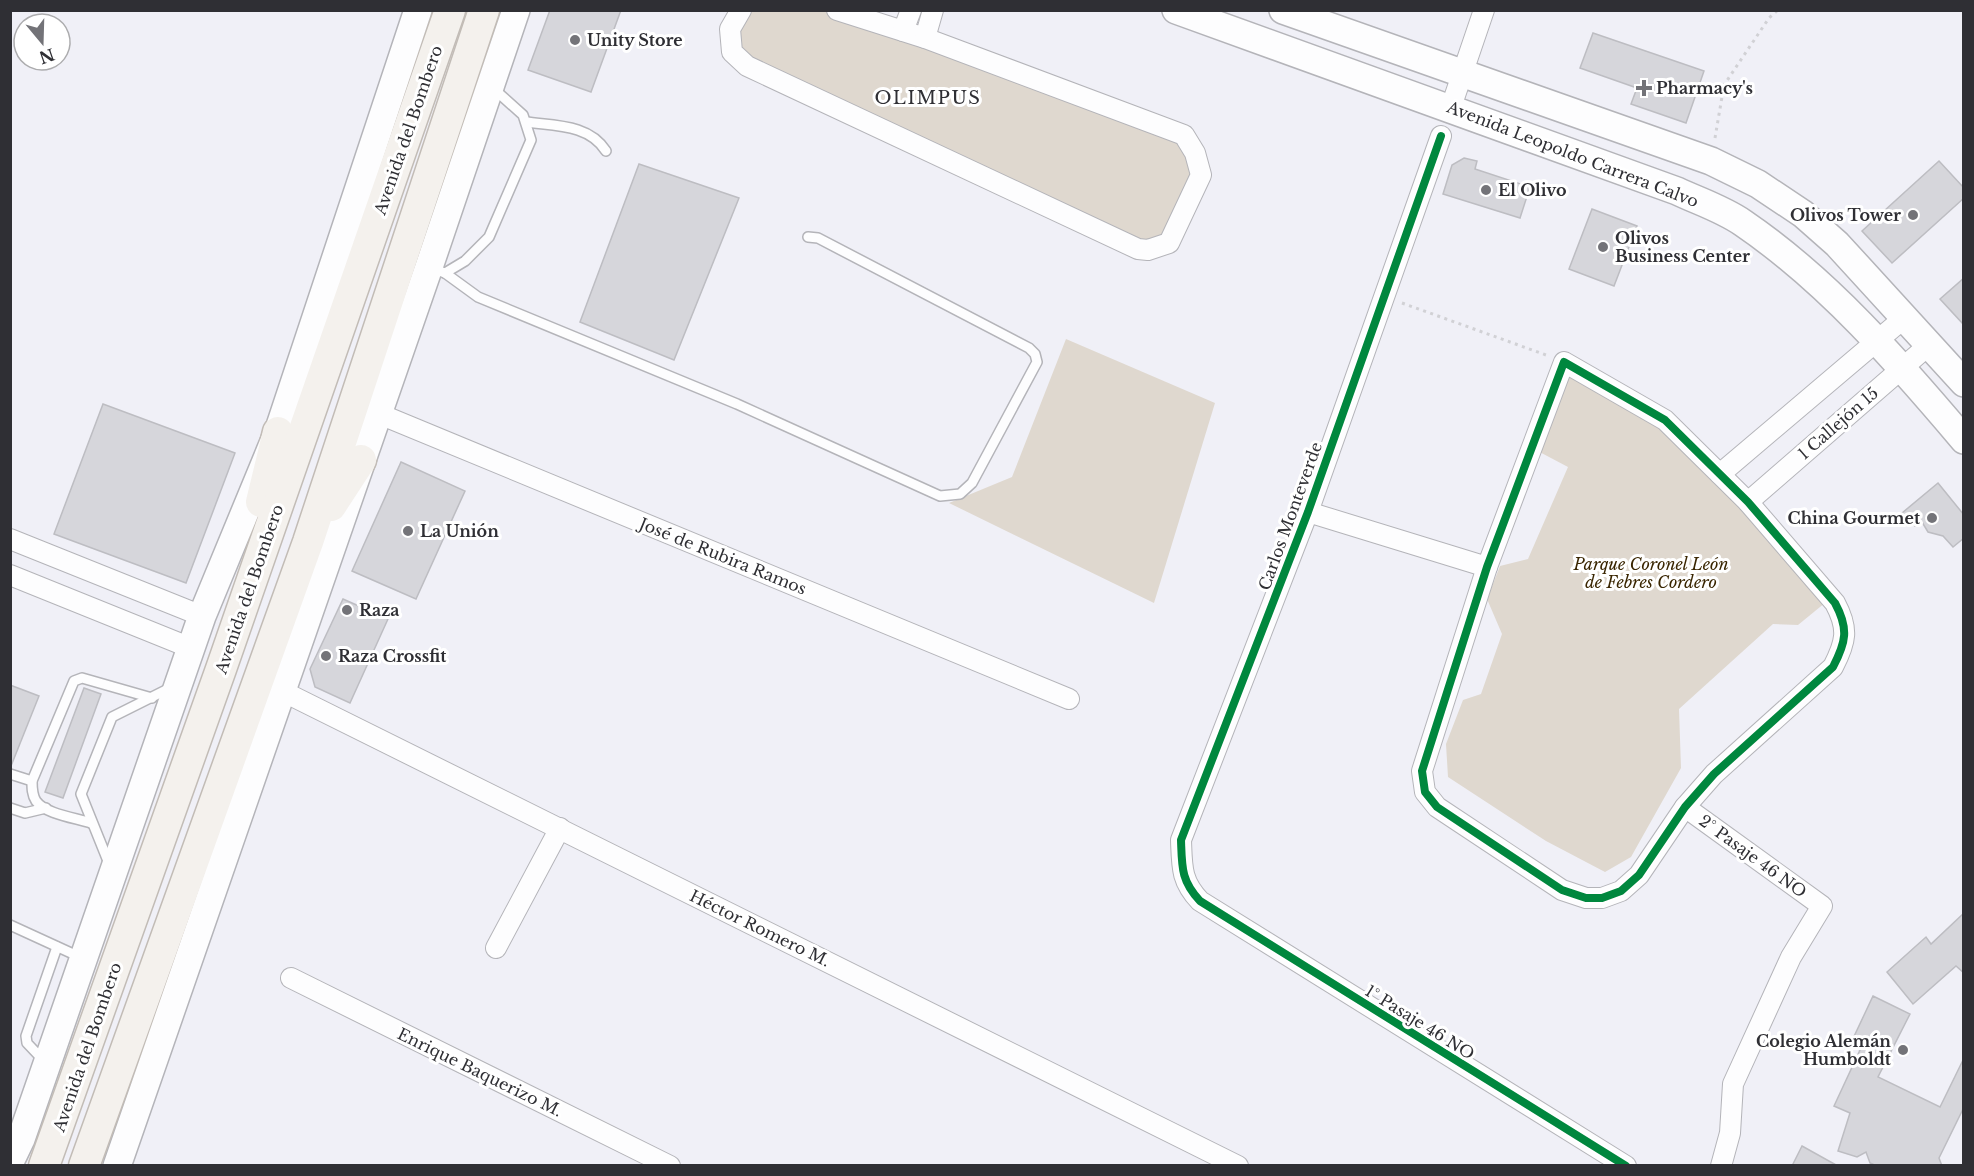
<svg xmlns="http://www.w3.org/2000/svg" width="1974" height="1176" font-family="'Libre Baskerville',serif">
<rect width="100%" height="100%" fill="#f0f0f7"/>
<g fill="#dfd8cf">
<path d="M837,10L1184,135L1201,175L1169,243L1148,250L732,52L741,11Z"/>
<path d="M1066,339L1215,403L1154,603L949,503L1012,477Z"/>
<path d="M1564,362L1665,420L1831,598L1798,625L1773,624L1679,709L1681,768L1631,857L1605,872L1546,841L1448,777L1446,744L1463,700L1481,694L1502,634L1487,599L1500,566L1528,559L1568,467L1532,448Z"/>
</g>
<g fill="#d6d6db" stroke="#bdbdc2" stroke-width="1.5">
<path d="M550,10H621L591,92L528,70Z"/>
<path d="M1593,33L1704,71L1686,123L1631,104L1637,88L1580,68Z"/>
<path d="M1464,158L1477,161L1475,169L1530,187L1520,218L1443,194L1452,165Z"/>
<path d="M1939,161L1964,188V198L1892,263L1862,231Z"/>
<path d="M639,164L739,198L674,360L580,322Z"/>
<path d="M1592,209L1637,226L1614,286L1569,269Z"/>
<path d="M1964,278V325L1940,299Z"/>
<path d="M103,404L235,453L186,583L54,534Z"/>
<path d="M401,462L465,491L416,599L352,571Z"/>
<path d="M1938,483L1964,515V538L1953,547L1943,536L1928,532L1922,522L1915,526L1902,513Z"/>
<path d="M343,599L388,619L350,703L315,687L310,669Z"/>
<path d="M10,685L39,696L11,766H10Z"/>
<path d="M84,688L101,694L63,798L45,792Z"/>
<path d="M1964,913V973L1956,966L1913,1004L1887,972L1926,937L1931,944Z"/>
<path d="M1873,996L1910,1014L1878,1077L1940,1107L1964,1058V1107L1939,1158L1942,1166H1877L1870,1163L1866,1152L1857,1157L1838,1151L1850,1113L1834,1106L1860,1050L1850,1045Z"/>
<path d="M1802,1146L1838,1166H1792Z"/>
</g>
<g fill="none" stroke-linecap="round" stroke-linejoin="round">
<g stroke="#b4b4b9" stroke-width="12">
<g id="service">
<path d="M526,122C555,126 589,124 606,151"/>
<path d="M442,272L445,273L465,261L489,237L531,140L523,115L494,89"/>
<path d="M445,273L478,297L737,404L940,496L960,494L972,483L1037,362L1035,354L1029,348L818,238L808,237"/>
<path d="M10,774L32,781"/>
<path d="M10,808L25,813L46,808"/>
<path d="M91,823C76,818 45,814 36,801C32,795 32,788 32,781L74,681L82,678L152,698"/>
<path d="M110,866L81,794L112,717L170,688"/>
<path d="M10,925L82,958"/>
<path d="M44,1061L27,1043L26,1036L57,947"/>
</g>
</g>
<g stroke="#b4b4b9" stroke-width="22">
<g id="minor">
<path d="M741,10L730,29L732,52L747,66L1138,249L1148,250L1169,243L1201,175L1195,153L1184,135L925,38L837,10"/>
<path d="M903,31L911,10"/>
<path d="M925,38L933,10"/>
<path d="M1451,107L1484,10"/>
<path d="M1441,136L1308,512L1181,840C1182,867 1181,881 1200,901L1626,1166"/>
<path d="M1564,362L1665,420L1748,502L1835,603C1849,629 1846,642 1833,667L1714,774L1685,807L1639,875L1621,891L1602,898H1586L1562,890L1437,807L1425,792L1422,771L1487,567Z"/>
<path d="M377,413L1069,699"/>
<path d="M1720,474L1904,318"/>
<path d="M1748,502L1930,344"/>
<path d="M1308,512L1487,567"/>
<path d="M10,539L202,616"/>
<path d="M10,575L191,648"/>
<path d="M282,691L1238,1166"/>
<path d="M1685,807L1822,906L1791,957L1733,1084L1730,1133L1721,1166"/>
<path d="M496,948L560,828"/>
<path d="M291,978L670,1166"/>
</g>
</g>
<g stroke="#b4b4b9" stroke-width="30">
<g id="secondary">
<path d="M1176,10L1677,191C1698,201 1723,209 1743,223C1828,281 1897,361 1964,440"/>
<path d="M1283,10L1711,161L1758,184L1803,214L1837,244L1964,383"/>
<path d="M10,1162L21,1139L202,616L278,432L418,10"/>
<path d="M117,1166L429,267L516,10"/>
</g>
</g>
<g stroke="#c2bcb6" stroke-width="33">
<g id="primary">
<path d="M261,502L278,432"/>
<path d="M331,506L361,460"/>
<path d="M44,1166L221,669L450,10"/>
<path d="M84,1166L308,542L484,10"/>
</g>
</g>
<g stroke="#d1d1d5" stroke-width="3" stroke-dasharray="3 4.5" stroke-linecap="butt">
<path d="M1715,138L1724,85L1769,18L1778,10"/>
<path d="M1402,303L1546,355"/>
</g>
<use href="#service" stroke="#fdfdfe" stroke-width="9"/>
<use href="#minor" stroke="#fdfdfe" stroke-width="20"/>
<use href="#secondary" stroke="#fdfdfe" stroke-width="27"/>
<use href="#primary" stroke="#f4f1ed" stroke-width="30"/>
<g stroke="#fff" stroke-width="11">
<g id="cycleway">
<path d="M1441,136L1308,512L1181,840C1182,867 1181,881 1200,901L1626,1166"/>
<path d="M1564,362L1665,420L1748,502L1835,603C1849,629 1846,642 1833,667L1714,774L1685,807L1639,875L1621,891L1602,898H1586L1562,890L1437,807L1425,792L1422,771L1487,567Z"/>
</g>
</g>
<use href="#cycleway" stroke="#00873e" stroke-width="8"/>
</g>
<g fill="#737378" stroke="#fff" stroke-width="2">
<circle cx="575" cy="40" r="6"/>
<path d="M1641 79h6v6h6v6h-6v6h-6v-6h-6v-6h6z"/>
<circle cx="1486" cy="190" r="6"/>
<circle cx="1913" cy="215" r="6"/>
<circle cx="1603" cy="247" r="6"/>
<circle cx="1932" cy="518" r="6"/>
<circle cx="408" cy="531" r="6"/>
<circle cx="347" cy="610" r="6"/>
<circle cx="326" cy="656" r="6"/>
<circle cx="1903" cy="1050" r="6"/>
</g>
<g text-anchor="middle" stroke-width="6" stroke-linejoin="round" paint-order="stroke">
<g font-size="16" font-weight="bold" fill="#2f2f34" stroke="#fff" text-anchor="start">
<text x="587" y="46">Unity Store</text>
<text x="1656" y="94">Pharmacy's</text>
<text x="1498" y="196">El Olivo</text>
<text x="1901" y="221" text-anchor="end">Olivos Tower</text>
<text x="1615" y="244">Olivos<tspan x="1615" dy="18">Business Center</tspan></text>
<text x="1920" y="524" text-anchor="end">China Gourmet</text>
<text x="420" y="537">La Unión</text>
<text x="359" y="616">Raza</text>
<text x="338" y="662">Raza Crossfit</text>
<text x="1891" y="1047" text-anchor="end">Colegio Alemán<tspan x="1891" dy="18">Humboldt</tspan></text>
</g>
<g font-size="16" fill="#2f2f34" stroke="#fff">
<text transform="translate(408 130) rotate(-71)" y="6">Avenida del Bombero</text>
<text transform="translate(1573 154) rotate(21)" y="6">Avenida Leopoldo Carrera Calvo</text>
<text transform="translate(1838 423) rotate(-41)" y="6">1 Callejón 15</text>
<text transform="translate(1290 516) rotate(-70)" y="6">Carlos Monteverde</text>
<text transform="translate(723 556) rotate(22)" y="6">José de Rubira Ramos</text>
<text transform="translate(249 589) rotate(-71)" y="6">Avenida del Bombero</text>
<text transform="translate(1753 856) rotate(36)" y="6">2° Pasaje 46 NO</text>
<text transform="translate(760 928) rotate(26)" y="6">Héctor Romero M.</text>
<text transform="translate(1420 1022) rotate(32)" y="6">1° Pasaje 46 NO</text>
<text transform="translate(87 1047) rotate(-71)" y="6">Avenida del Bombero</text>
<text transform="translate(480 1072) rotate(26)" y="6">Enrique Baquerizo M.</text>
</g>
<g font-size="16" font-style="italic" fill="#392500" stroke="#fff">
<text x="1651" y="570">Parque Coronel León<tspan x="1651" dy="18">de Febres Cordero</tspan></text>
</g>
<g font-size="18" letter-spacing="1.5" fill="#2f2f34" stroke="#fff">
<text x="928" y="104">OLIMPUS</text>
</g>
</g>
<rect width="1974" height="1176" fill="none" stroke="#2f2f34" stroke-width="24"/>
<g transform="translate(42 42) rotate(161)"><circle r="28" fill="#ffffff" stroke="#acacae" stroke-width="1.5"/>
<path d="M0-4.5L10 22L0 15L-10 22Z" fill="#737378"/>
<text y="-9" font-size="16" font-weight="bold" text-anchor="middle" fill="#2f2f34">N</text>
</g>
</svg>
